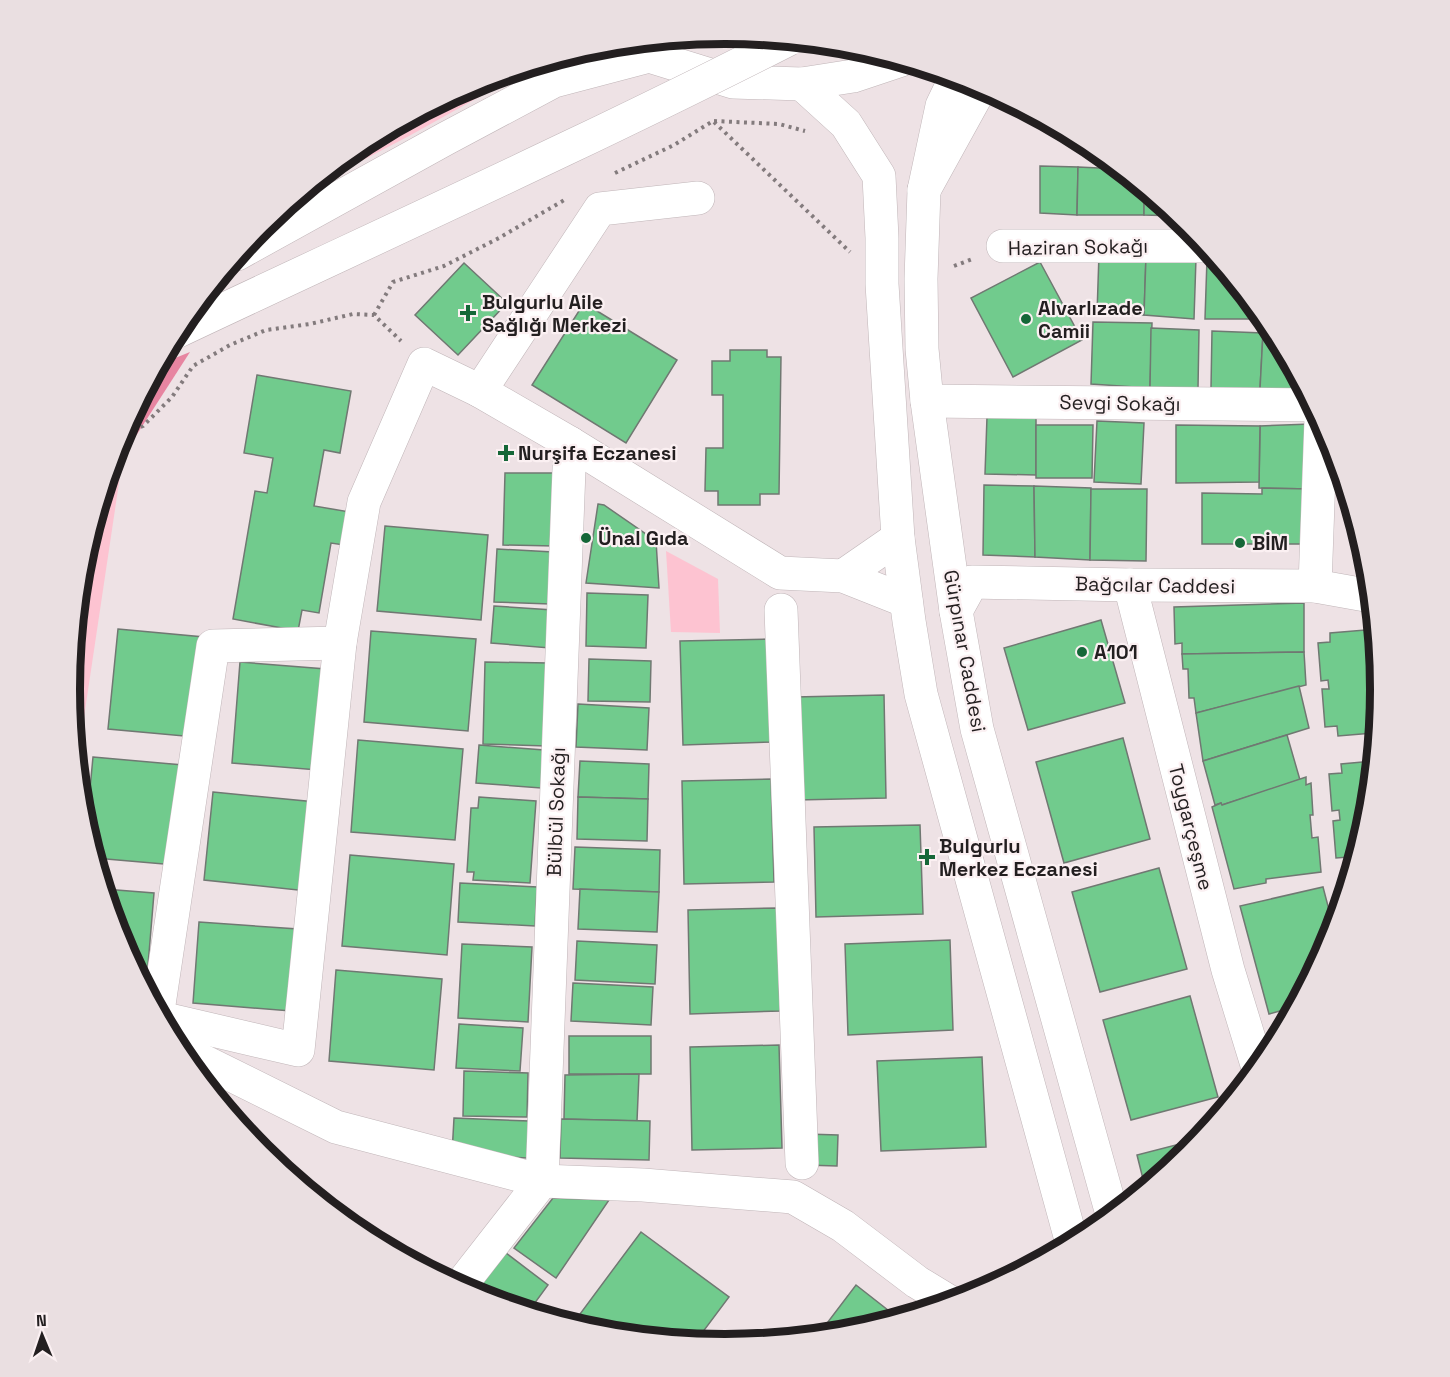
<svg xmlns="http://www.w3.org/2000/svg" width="1450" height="1377" font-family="'Space Grotesk',sans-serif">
<rect width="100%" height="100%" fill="#eee2e5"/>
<g fill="#fdc3d1">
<path d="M542,62L409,136L300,193L341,159L411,122L454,94L474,83Z"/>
<path d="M123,456L77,764L70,688L82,560L113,460Z"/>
<path d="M666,551L718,579L720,633L671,632Z"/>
</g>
<path fill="#e785a1" d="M190,352L123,456L113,460L120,437L158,365Z"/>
<g fill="#71cb8d" stroke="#707872" stroke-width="1.5">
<path d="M1040,166L1078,167L1077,215L1040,213Z"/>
<path d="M1078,167L1120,169L1144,189V215H1077Z"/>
<path d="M1144,189L1178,216L1144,215Z"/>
<path d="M1099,254L1146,256L1144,315L1097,314Z"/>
<path d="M1146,256L1196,258L1194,319L1144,315Z"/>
<path d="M1207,259H1216L1255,306L1254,319H1205Z"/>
<path d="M1040,262L1082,340L1013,377L971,298Z"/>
<path d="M464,263L507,303L458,355L415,315Z"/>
<path d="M584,303L677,360L626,443L532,385Z"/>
<path d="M1093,322L1152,323L1150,388L1091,384Z"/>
<path d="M1151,328L1199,330L1198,388H1150Z"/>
<path d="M1212,331L1263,333L1260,389L1211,388Z"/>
<path d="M1263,333H1275L1305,390L1260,389Z"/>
<path d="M730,350H767V357H781L779,494H760V505H718V491H705L706,448H723V395H712V361H730Z"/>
<path d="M257,375L351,391L340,453L324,450L314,506L350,512L344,545L331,543L319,613L302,610L298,631L233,619L255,491L267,493L273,458L244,453Z"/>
<path d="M987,417L1036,418V475L985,474Z"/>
<path d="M1097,421L1144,423L1141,484L1094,482Z"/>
<path d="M1311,424L1312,489L1259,488L1260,426Z"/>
<path d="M1036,425H1093L1092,478H1036Z"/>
<path d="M1176,425L1260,426L1259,482L1176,483Z"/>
<path d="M505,473H556L554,546L503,545Z"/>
<path d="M984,485L1034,486L1035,557L983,555Z"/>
<path d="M1034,486L1091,488L1090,560L1035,557Z"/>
<path d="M1262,488L1312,489L1311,544H1202V493L1262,494Z"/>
<path d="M1091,489H1147L1146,561L1090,560Z"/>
<path d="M598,504L604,505L656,541L659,588L586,583Z"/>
<path d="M1353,510L1364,546L1351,544Z"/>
<path d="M385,526L488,535L481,620L377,611Z"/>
<path d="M497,549L553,552L550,604L494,602Z"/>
<path d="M587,593L648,595L646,648L586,646Z"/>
<path d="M1304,603V652L1182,654V643L1175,644L1174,607Z"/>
<path d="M494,606L553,610L550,648L491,643Z"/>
<path d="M1101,620L1125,703L1028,730L1004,648Z"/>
<path d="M118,629L204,637L195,737L108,729Z"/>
<path d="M1374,629L1380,689L1377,726L1373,727V733L1338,736L1337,726L1325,727L1322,689H1329L1328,680L1321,681L1318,643L1330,642V633L1365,630V636L1374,635Z"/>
<path d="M371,631L476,639L468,731L364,722Z"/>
<path d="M770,639L772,742L683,745L680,641Z"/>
<path d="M1304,652L1306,685L1196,713L1194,698H1189L1188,669H1183L1182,654Z"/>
<path d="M589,659L651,661L650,702L588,701Z"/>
<path d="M240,662L326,669L318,770L232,763Z"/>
<path d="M485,662L548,663L546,746L483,744Z"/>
<path d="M1299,686L1309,728L1203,761L1196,713Z"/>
<path d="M884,695L886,798L797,800L795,697Z"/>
<path d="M578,704L649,708L647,750L576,747Z"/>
<path d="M1287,735L1300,780L1222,805L1221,803L1215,805L1203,761Z"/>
<path d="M1123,738L1150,839L1064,863L1036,762Z"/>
<path d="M358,740L463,749L455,840L351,832Z"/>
<path d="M479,745L544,750L541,788L476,783Z"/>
<path d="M93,757L183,765L175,865L95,858L86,831Z"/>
<path d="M580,761L649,764L648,799L578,797Z"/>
<path d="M1373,761L1368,817L1353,865L1350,866L1349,857L1336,858L1333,821L1340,820L1339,810L1332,811L1329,774L1342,773L1341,764Z"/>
<path d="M1306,777V785L1311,783L1313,815H1310L1312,838L1318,837L1321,872L1266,879V883L1234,889L1212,807L1221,803L1222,805Z"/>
<path d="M771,779L774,882L684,884L682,781Z"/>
<path d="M213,792L316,802L307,891L204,880Z"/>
<path d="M479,797L536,801L530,883L473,880L474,872H467L471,808H478Z"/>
<path d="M578,797L648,799L647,841L577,839Z"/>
<path d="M920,825L923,914L816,917L814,827Z"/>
<path d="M575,847L660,850L659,892L573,889Z"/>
<path d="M350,855L454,864L447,955L342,946Z"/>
<path d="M1159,868L1187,969L1100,992L1072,892Z"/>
<path d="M460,883L537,887L535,926L458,922Z"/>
<path d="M1323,887L1334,929L1330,940L1294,1007L1269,1014L1240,906Z"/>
<path d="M104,889L154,893L146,989L119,939Z"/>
<path d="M580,889L659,892L657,932L578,929Z"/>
<path d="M777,908L780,1011L690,1014L688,910Z"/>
<path d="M199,922L298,929L291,1011L193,1003Z"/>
<path d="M950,940L953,1030L848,1035L845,944Z"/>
<path d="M577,941L657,945L655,984L575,980Z"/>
<path d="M462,944L532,947L528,1022L458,1018Z"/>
<path d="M336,970L442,979L434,1070L329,1061Z"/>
<path d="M573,983L653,987L651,1025L571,1021Z"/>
<path d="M1190,996L1218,1097L1131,1120L1103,1020Z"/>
<path d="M1286,1022L1277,1040L1273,1026Z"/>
<path d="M459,1024L523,1028L520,1071L456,1068Z"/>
<rect x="569" y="1036" width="82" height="38"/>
<path d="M779,1045L782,1148L692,1150L690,1047Z"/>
<path d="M982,1057L986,1147L881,1151L877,1061Z"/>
<path d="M464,1071L528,1073L527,1117L463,1116Z"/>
<path d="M639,1074L637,1121L564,1119L565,1075Z"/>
<path d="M454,1118L529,1121L527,1158L452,1154Z"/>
<path d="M561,1119L650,1121L649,1160L560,1158Z"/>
<path d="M806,1134L838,1135L837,1166L805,1165Z"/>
<path d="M1199,1139L1188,1152L1145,1187L1137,1155Z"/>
<path d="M553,1198L609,1200L556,1278L514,1248Z"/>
<path d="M641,1232L729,1297L696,1341L604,1332L580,1314Z"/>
<path d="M506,1253L548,1285L529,1311L474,1294Z"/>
<path d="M856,1285L898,1318L853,1331L818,1335Z"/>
</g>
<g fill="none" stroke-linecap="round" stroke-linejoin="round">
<g stroke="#c0b5b8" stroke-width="34">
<g id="minor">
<path d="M1003,246H1206"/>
<path d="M480,391L600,209L698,198"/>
<path d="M927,401L1313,405"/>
<path d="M843,576L898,538"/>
<path d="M1130,585L1228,970L1258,1068"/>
<path d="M1315,586L1321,419"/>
<path d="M781,610L802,1163"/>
<path d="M956,611L972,582L1130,585L1315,586L1371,596"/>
<path d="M158,1011L213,646L340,643"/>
<path d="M161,1018L298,1050L340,643L364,502L424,364L480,391L570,443L780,573L843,576L906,601"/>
<path d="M181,1054L195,1057L336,1127L542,1181L643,1185L793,1197L843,1226L917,1282L950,1302"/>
<path d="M460,1286L542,1181L570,443"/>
</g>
</g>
<g stroke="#c0b5b8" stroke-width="34">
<g id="major">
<path d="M626,43L649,56L733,82L802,84L853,76L901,60"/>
<path d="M956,77L942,106L924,190L921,279L922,349L927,401L956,611L977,729L1112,1214"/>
<path d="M802,84L846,124L879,176L882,238V284L898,538L909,621L921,694L1072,1243"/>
</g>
</g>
<g stroke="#c0b5b8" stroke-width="34">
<g id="highway">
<path d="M924,190L977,94L983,87"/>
<path d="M237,254L445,139L554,81L649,56"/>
</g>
</g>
<g stroke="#837b7d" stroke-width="4" stroke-dasharray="3 4.5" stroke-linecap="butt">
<path d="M714,121L779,124L805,131"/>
<path d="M615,173L674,145L713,121L850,252"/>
<path d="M954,266L975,258"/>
<path d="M374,315L393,282L444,266L499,238L566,199"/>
<path d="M120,436L143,426L172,397L193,366L230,345L266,330L310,324L353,314L374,315L401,341"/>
</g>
<use href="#minor" stroke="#fff" stroke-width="33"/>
<use href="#major" stroke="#fff" stroke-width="33"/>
<use href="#highway" stroke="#fff" stroke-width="33"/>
<g stroke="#c0b5b8" stroke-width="34" stroke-linecap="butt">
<path id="highway-bridge" d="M176,332C381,235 587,142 789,39"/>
</g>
<use href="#highway-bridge" stroke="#fff" stroke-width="33"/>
</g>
<g fill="#156738" stroke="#fbf0f2" stroke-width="2">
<path d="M465 304h6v6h6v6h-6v6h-6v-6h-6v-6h6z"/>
<circle cx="1026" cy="319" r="6"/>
<path d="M503 444h6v6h6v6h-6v6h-6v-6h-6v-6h6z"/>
<circle cx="586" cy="538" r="6"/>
<circle cx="1240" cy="543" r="6"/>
<circle cx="1082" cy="652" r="6"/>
<path d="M924 848h6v6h6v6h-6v6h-6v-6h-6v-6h6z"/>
</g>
<g text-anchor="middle" stroke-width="4.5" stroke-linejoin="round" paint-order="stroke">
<g font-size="20" fill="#231f20" stroke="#fbf0f2">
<text transform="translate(1078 247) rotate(-1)" y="7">Haziran Sokağı</text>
<text transform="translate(1120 403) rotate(1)" y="7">Sevgi Sokağı</text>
<text transform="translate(1155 585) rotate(1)" y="7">Bağcılar Caddesi</text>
<text transform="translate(965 651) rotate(80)" y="7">Gürpınar Caddesi</text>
<text transform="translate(556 812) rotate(-88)" y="7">Bülbül Sokağı</text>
<text transform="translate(1191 827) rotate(76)" y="7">Toygarçeşme</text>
</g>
<g font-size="20" font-weight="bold" fill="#231f20" stroke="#fbf0f2" text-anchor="start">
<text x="482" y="309">Bulgurlu Aile<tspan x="482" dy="23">Sağlığı Merkezi</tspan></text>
<text x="1038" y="315">Alvarlızade<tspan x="1038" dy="23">Camii</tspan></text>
<text x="518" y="460">Nurşifa Eczanesi</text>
<text x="598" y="545">Ünal Gıda</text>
<text x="1252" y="550">BİM</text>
<text x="1094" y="659">A101</text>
<text x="939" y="853">Bulgurlu<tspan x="939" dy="23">Merkez Eczanesi</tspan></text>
</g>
</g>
<path d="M0 0H1450V1377H0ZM80 689a645 645 0 1 1 1290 0a645 645 0 1 1-1290 0Z" fill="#eadfe1" fill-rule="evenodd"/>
<path fill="none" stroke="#231f20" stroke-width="8" d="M80 689a645 645 0 1 1 1290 0a645 645 0 1 1-1290 0Z"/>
<g transform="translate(42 1335) rotate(358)" stroke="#fbf0f2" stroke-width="4.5" paint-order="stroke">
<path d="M0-4.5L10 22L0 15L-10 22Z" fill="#231f20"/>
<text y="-9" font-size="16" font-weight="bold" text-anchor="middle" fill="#231f20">N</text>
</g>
</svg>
